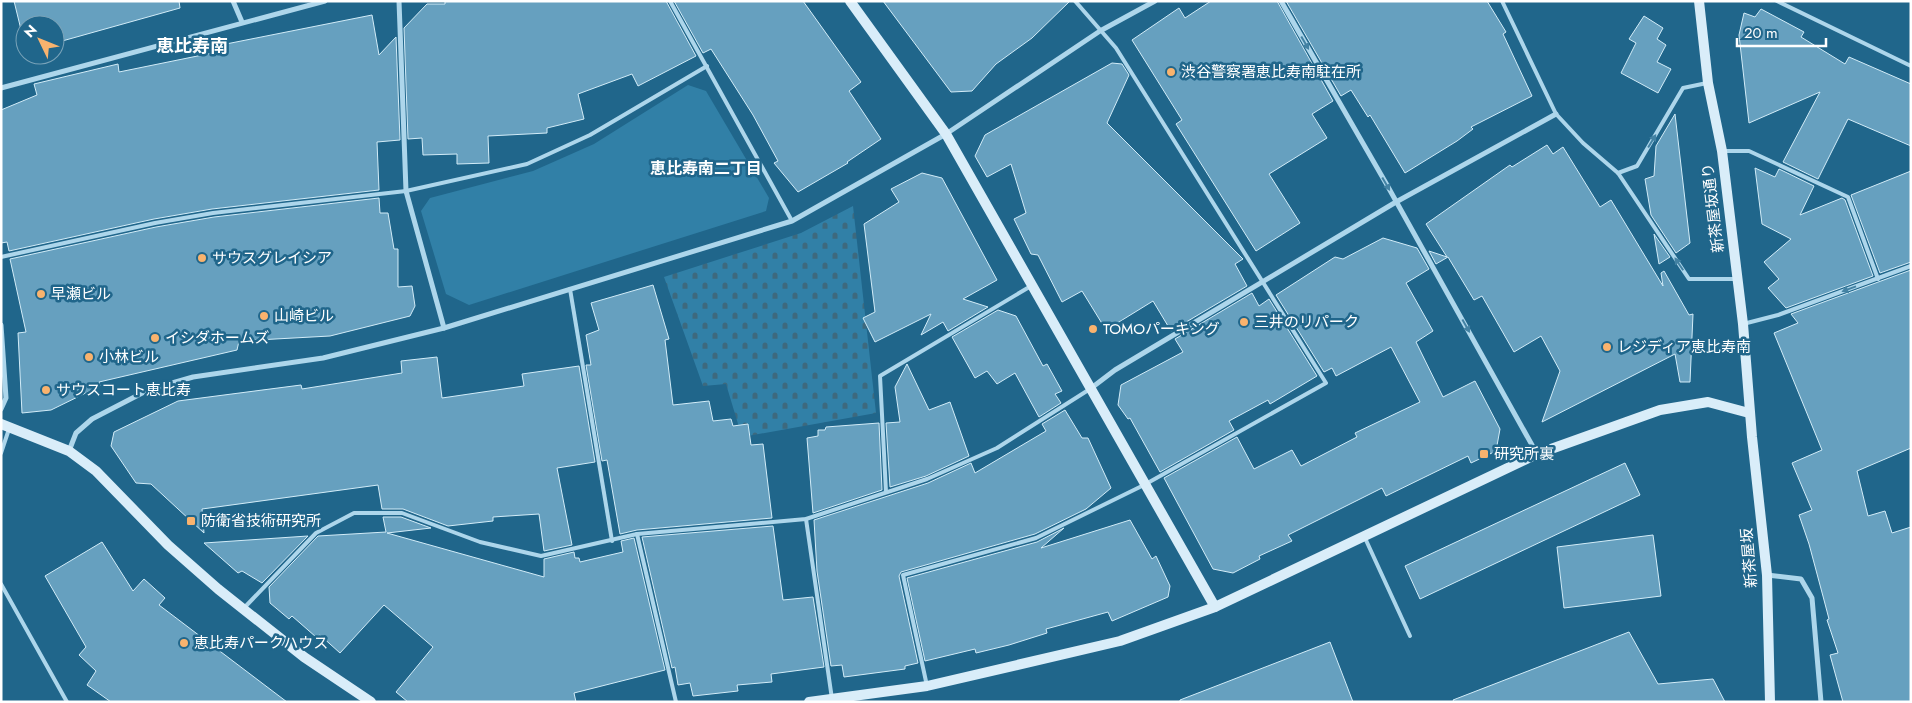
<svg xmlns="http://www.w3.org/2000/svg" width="1912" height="703" font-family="Jost,'Noto Sans JP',sans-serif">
<defs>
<pattern id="cemetery-stones" width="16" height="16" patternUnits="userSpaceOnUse" patternTransform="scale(1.25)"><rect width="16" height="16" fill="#3180a7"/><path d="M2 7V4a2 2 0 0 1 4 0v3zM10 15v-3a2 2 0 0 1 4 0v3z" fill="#3d697e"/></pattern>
</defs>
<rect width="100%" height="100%" fill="#20668b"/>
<path fill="url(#cemetery-stones)" d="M853,206L876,413L742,437L726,384L703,386L664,277L801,233Z"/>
<path fill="#3180a7" d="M688,85L706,91L769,198L766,211L469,305L446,294L421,211L430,198L533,171L594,144Z"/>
<g fill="#66a0bf" stroke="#d2ecf8">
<path d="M14,1H179L180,8L55,43V25H25V46Z"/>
<path d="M445,1H666L696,56L638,86L632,74L578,94L584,119L547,128V133L488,136L489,163L457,164V154L423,155L422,138L408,139L404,28L427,4H445Z"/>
<path d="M674,1H803L861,82L849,91L881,139L847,162L848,163L798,192L774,163L778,161L753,115L711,49L703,53Z"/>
<path d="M883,1H1070L1032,38L996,64L972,91L951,92Z"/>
<path d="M1211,1H1277L1333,101L1312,114L1327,138L1269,174L1300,223L1256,251L1176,124L1182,120L1132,40L1179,8L1185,18Z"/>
<path d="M1286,1H1487L1506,32L1503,34L1532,96L1471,127L1473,129L1457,141L1405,173L1370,115L1368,117L1351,90L1341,96Z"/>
<path d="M1761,9L1804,32L1801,37L1845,64L1849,57L1911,84V146L1848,119L1818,179L1783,162L1820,92L1749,123L1739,35L1744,13L1755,17Z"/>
<path d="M372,15L379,55L396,37L400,140L377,142L379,190L212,209L154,219L9,251L7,242L1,243V110L37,95L34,84L118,64L119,72L222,51L221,45Z"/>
<path d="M1644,16L1663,28L1657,39L1666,45L1657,62L1671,69L1658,93L1621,73L1636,43L1629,39Z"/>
<path d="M1112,63L1122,64L1129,75L1107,123L1243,259L1235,264L1247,286L1171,331L1153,301L1106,330L1082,291L1062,302L1038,255L1031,254L1014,219L1026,213L1011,164L987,177L975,156L985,135Z"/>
<path d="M1675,114L1690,243L1676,253L1651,215L1645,179L1654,176L1656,146Z"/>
<path d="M1547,145L1553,154L1563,147L1600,207L1611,200L1663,286L1661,273L1664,271L1689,315L1693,314L1690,382H1680L1675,354L1542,422L1560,371L1541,336L1514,352L1482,296L1474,300L1448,257L1436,264L1429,251L1447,257L1426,224L1510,165L1512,167Z"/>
<path d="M1755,168L1775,177L1779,169L1814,186L1800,215L1842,198L1845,200L1873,276L1786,308L1768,288L1779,279L1764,262L1791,239L1762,224Z"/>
<path d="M1911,171V262L1880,273L1851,195Z"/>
<path d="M922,173L942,178L997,280L963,299L988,307L948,331L943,322L921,335L931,314L875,342L863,318L875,312L864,224L899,202L891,189Z"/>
<path d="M379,198L380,213H388L394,249H398V287L412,286L415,306L410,316L330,336L239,341L237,350L99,382L100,386L51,410L22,413L18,333L26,332L10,259L156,227L214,217Z"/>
<path d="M1654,234L1670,257L1659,264Z"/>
<path d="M1383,238L1417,248L1429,269L1406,283L1433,331L1416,342L1443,397L1475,381L1500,429L1496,451L1471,463L1468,456L1386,496L1382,488L1288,535L1292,541L1259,556L1260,559L1233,573L1213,569L1164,478L1237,437L1254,469L1292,450L1301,466L1357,437L1355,433L1420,402L1391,347L1336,376L1332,368L1324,372L1276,295L1335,257L1343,259Z"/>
<path d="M1911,270V448L1857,471L1868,516L1885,511L1892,533L1911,527V702H1843L1830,655L1838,653L1827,620L1829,619L1824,600L1809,544L1799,515L1812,510L1792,463L1822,450L1774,333L1798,323L1791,314Z"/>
<path d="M653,285L669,339L665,340L673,405L709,401L713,421L731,419L733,426L748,424L751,445L763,444L772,518L637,530L620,534L607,460L602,461L586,365H591L586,335L599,330L591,303Z"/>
<path d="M1252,293L1259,306L1269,299L1317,376L1270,404L1268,400L1229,421L1234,430L1160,472L1130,418L1128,419L1118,405L1121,385L1183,352L1175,339Z"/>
<path d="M998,310L1016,316L1043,366L1047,364L1062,391L1055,394L1061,403L1039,417L1015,373L997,384L987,371L975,378L952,337Z"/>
<path d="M437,357L442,398L524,386L522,374L579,366L595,462L557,468L572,545L544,551L539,514L493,517V521L448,526L403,509H382L378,485L202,509L204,533L151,484L136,483L111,446L114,432L178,401L301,385L302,389L402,373L401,361Z"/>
<path d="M907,364L929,410L950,402L969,456L926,476L890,487L886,423L900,422L895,387Z"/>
<path d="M1065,410L1082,438H1088L1111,488L1086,509L1035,534L901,572L899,576L918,663L905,666V669L844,677L842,665L831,666L817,571L814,520L928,483L971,463L975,473L1046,431L1042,424Z"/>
<path d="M879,423L882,490L813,513L807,438L818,436V430H825L826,427Z"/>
<path d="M1625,463L1640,495L1420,599L1405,566Z"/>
<path d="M383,517H401L431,528L387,533L544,577V559L574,552L575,558H579L580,562L623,552L621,541L634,538L665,670L574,693L576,702H408L396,692L433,647L384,605L340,653L320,635L316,637L292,616L289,619L270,603L269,587L318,536L386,532Z"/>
<path d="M1130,520L1152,559L1156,556L1170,586L1168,597L1112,621L1108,612L1046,629L1047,633L1009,645L976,653L975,649L925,661L907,578L1037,542L1064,528L1041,548Z"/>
<path d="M773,526L783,600L813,597L824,667L771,674L772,682L737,685L738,691L693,696L690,683L678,685L675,667L672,668L642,537Z"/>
<path d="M1653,535L1661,596L1564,608L1557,547Z"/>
<path d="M308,536L262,583L242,571L238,573L204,543Z"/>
<path d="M102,542L133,591L144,579L165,598L159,605L287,702H111L87,685L96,671L79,655L86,647L45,576Z"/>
<path d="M1629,632L1658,684L1713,679L1725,702H1454L1453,700Z"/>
<path d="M1330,642L1353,702H1180V700Z"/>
</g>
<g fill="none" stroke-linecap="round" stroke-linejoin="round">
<g stroke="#add6eb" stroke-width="4">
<path d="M670,1L792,221"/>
<path d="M1502,1L1556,114L1583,143L1618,173L1689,279H1737"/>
<path d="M1777,1L1911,66"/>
<path d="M1722,151H1749L1848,197L1878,279"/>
<path d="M1618,173L1637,166L1683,88L1707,83"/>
<path d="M1,257L155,223L213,213L406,191L527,164L590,135L707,66"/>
<path d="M570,289L612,541"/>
<path d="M1743,324L1778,315L1911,266"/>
<path d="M1,453L9,429"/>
<path d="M886,492L880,376L1031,286"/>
<path d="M806,519L832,699"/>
<path d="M637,534L676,702"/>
<path d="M1365,538L1410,636"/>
<path d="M1,584L67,702"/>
<path d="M244,608L316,533L354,513H402L480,542L541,556L637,534L806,519L927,479L997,448L1090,389"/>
<path d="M927,686L903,575L1036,538L1144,485L1326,383L1116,48L1075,1"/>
</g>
<g stroke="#add6eb" stroke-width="5">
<path d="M233,1L242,22"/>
<path d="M399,1L406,191L444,328"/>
<path d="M1281,1L1387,185L1537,454"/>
<path d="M1,88L325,1"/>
<path d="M1,325L6,398L1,409"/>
<path d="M1090,389L1115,370L1396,202L1556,114"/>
<path d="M69,451L76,433L92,419L148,390L193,377L323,358L444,328L792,221L946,134L1100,31L1155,1"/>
<path d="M1767,575L1801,579L1812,598L1821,702"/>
</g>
<g stroke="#d9edf9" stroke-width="10">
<path d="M850,1L946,134L1215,607"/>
<path d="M1699,1L1708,83L1722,151L1743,324L1752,437L1767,575L1770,702"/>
<path d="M1,424L69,451L96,471L168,545L218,589L304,657L371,702"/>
<path d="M809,702L927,686L1120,641L1215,607L1537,454L1660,410L1708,402L1749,413"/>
</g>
</g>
<defs><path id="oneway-solid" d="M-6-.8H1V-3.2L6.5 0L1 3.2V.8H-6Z" transform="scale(1.25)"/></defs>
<g fill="#4382a3">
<use href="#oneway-solid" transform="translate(1305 43) rotate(60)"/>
<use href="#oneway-solid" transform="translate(1652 141) rotate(-59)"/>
<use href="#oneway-solid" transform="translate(1386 184) rotate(60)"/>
<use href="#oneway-solid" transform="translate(1679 264) rotate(-124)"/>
<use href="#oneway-solid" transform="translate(1849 289) rotate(160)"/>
<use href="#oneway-solid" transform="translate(1466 326) rotate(61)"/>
</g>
<g fill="#f9b36e" stroke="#20668b" stroke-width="2">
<circle cx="1171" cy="72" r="5"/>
<circle cx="202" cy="258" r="5"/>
<circle cx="41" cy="294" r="5"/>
<circle cx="264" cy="316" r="5"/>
<circle cx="1244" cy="322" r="5"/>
<circle cx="1093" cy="329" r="5"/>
<circle cx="155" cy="338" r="5"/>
<circle cx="1607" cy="347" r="5"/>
<circle cx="89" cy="357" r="5"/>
<circle cx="46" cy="390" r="5"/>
<rect x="1479" y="449" width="10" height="10" rx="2.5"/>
<rect x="186" y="516" width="10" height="10" rx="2.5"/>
<circle cx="184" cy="643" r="5"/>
</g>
<g text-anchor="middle" stroke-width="5" stroke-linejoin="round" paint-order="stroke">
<g font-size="15" fill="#fff" stroke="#20668b" text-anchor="start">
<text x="1181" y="77">渋谷警察署恵比寿南駐在所</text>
<text x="212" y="263">サウスグレイシア</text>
<text x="51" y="299">早瀬ビル</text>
<text x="274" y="321">山崎ビル</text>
<text x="1254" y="327">三井のリパーク</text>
<text x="1103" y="334">TOMOパーキング</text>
<text x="165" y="343">イシダホームズ</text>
<text x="1617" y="352">レジディア恵比寿南</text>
<text x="99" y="362">小林ビル</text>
<text x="56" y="395">サウスコート恵比寿</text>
<text x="1494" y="459">研究所裏</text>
<text x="201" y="526">防衛省技術研究所</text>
<text x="194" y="648">恵比寿パークハウス</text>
</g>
<g font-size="15" fill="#fff" stroke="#20668b">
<text transform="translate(1713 208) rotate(-97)" y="5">新茶屋坂通り</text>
<text transform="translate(1749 558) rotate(-95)" y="5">新茶屋坂</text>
</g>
<g font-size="16" font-weight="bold" fill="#fff" stroke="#20668b">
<text x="706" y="174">恵比寿南二丁目</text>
</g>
<g font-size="18" font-weight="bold" fill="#fff" stroke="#20668b">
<text x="192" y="52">恵比寿南</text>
</g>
</g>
<rect width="1912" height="703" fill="none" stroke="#ffffff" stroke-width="5"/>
<g transform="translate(40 40) rotate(313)"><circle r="24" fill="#20668b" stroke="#79a3b9"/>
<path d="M0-4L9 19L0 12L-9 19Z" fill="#f9b36e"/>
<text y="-8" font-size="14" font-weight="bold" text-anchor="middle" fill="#ffffff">N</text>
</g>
<path d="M1737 38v8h89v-8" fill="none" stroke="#ffffff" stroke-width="2.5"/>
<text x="1744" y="38" font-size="15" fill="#ffffff" stroke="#20668b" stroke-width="4" paint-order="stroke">20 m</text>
</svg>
